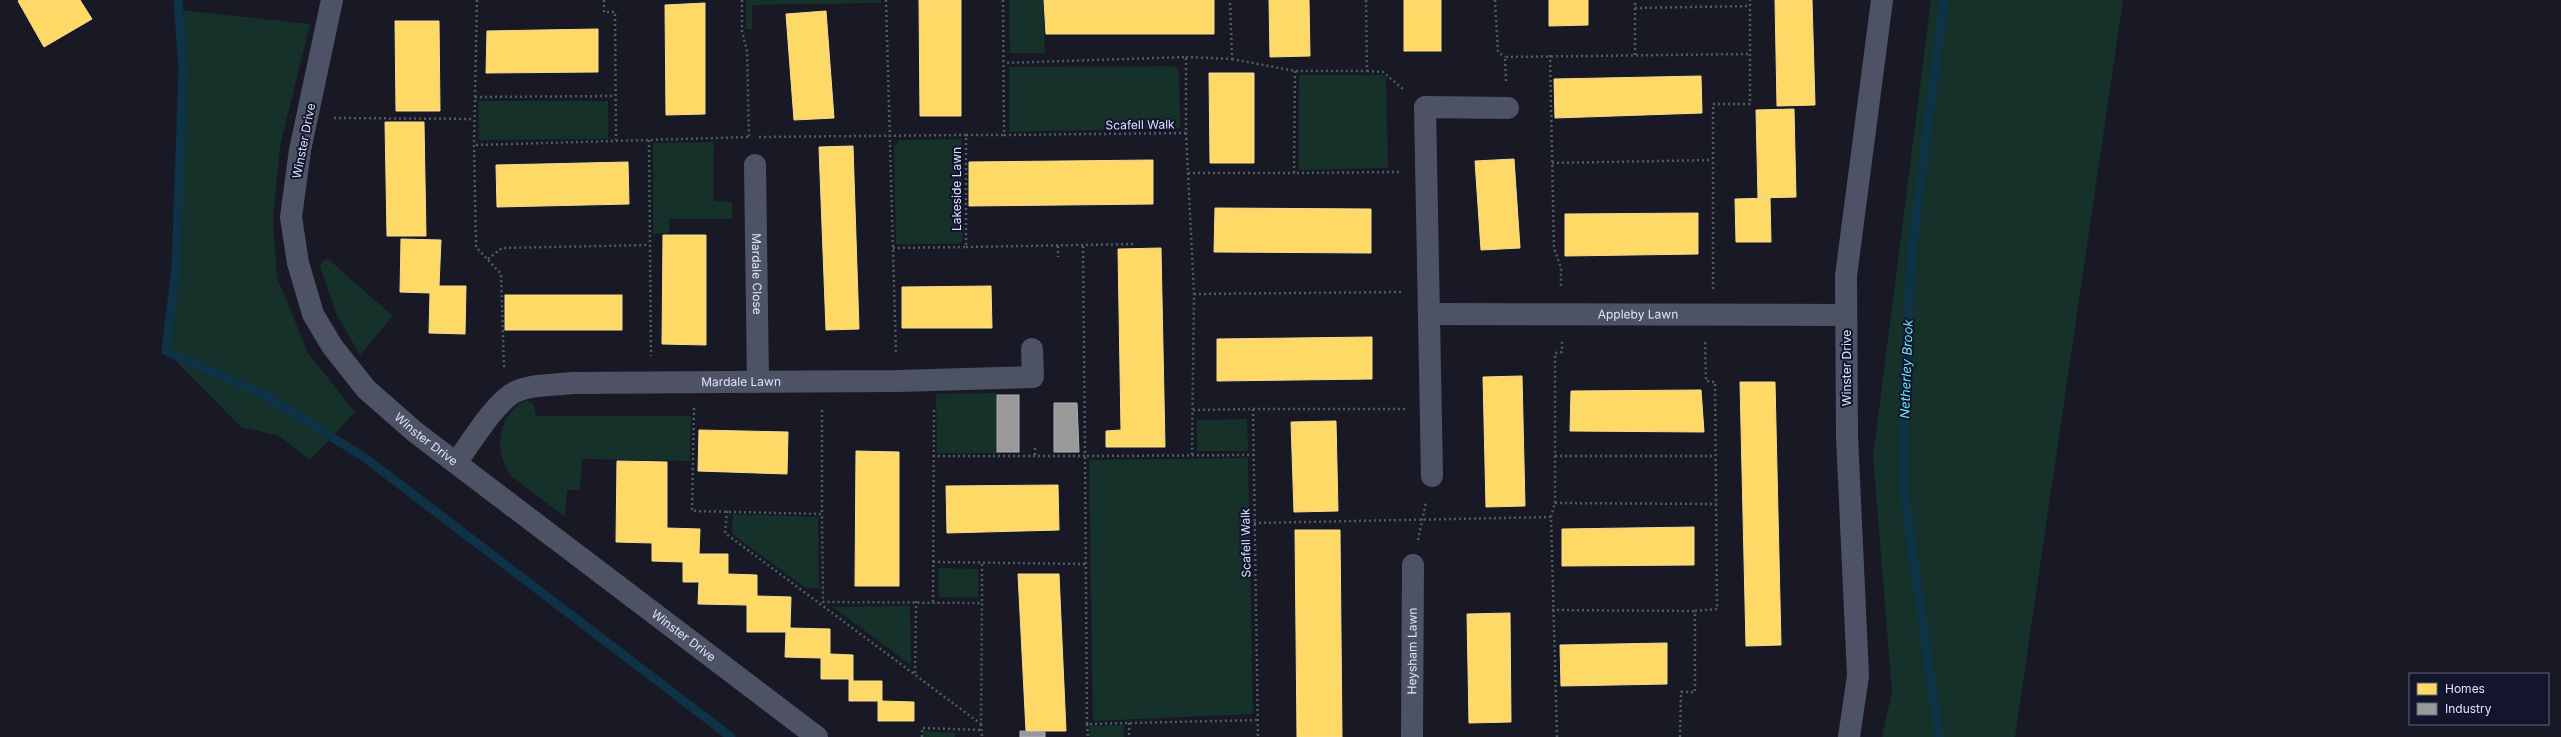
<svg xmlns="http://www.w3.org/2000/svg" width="2561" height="737" font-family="Inter,sans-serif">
<rect width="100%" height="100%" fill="#181925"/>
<g fill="#153129">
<path d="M746,0H881V3L752,5V29H746Z"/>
<path d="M1009,0H1043L1045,53H1010Z"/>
<path d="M1931,0H2123L2015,737H1882L1892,691L1873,457Z"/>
<path d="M179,10L310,24L280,146L273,220L277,277L308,353L355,412L310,460L279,436L241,427L166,351C179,239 186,123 179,10Z"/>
<path d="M1174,66L1179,71L1180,128L1009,132V67Z"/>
<path d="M1299,75H1382L1386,78L1388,168L1299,170Z"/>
<path d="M608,101V139L479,140L478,101Z"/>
<path d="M962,139V242L957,244H896L894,147L899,140Z"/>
<path d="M714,142L713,200L732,203V219H669V233L653,234V143Z"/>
<path d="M328,259L393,316L360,355L336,313L320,266L323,261Z"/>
<path d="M996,393V453H937L936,394Z"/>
<path d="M526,400L534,405L536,416H691L690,461L582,459L580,490H567L565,517L511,476C493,451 497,415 526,400Z"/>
<path d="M1247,419L1248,451H1197V420Z"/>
<path d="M1248,458L1253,714L1093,721L1089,460Z"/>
<path d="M733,514L818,517L819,588H806L732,534Z"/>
<path d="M938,568L978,569V598L939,597Z"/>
<path d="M910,606L911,665L833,607Z"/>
<path d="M1124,725V737H1090L1089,726Z"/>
<path d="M923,731L955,733V737H924Z"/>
</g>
<g fill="#ffd966" stroke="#f4dc94">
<path d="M20,0H80L92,19L44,47L18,1Z"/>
<path d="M919,0H961V116H920Z"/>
<path d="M1044,0H1214V34H1046Z"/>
<path d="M1269,0H1309L1310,56L1270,57Z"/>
<rect x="1404" y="0" width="37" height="51"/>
<path d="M1549,0H1588V25L1549,26Z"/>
<path d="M1775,0H1812L1815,105L1777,106Z"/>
<path d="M705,3V114L666,115L665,5Z"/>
<path d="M826,11L834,118L794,120L786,14Z"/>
<path d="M395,21H439L440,111H396Z"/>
<path d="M598,29V72L486,73L487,31Z"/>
<path d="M1209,73H1254V163H1210Z"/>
<path d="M1701,76L1702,113L1555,118L1554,79Z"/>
<path d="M1794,109L1796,197L1758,198L1756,110Z"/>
<path d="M385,122H424L426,236H387Z"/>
<path d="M853,146L859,329L826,330L819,147Z"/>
<path d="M1514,159L1520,248L1481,250L1475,161Z"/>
<path d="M1153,160V204L969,206V162Z"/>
<path d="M628,162L629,204L497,207L496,165Z"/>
<path d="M1770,198L1771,242H1736L1735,199Z"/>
<path d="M1215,208L1371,209V253L1214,252Z"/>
<path d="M1698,213V254L1565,256V214Z"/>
<path d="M663,235H706V345L662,344Z"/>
<path d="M401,239L441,240L439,286H466L465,334L429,333L430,293L400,292Z"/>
<path d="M1161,248L1165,447H1106V431L1121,430L1118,249Z"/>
<path d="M991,286L992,328H902V287Z"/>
<rect x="505" y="295" width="117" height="35"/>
<path d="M1372,337V379L1217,381V339Z"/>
<path d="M1522,376L1525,506L1486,507L1483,377Z"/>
<path d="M1740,382H1775L1781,645L1746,646Z"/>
<path d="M1701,390L1704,432L1570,431L1571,391Z"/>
<path d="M1336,421L1338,511L1294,512L1291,422Z"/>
<path d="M699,430L788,432L787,474L698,471Z"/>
<path d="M856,451L899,452V586H855Z"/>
<path d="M617,461L667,462V528L700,529L699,554H728V574L757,575V596L791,597L790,628L830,629V654L853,655V681H882V701L914,702V721H878V701H849V679H821V658L785,657L786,632H747V605L698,604L699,582H683V562L652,561V543L616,542Z"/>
<path d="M1058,485L1059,530L947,533L946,486Z"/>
<path d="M1694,527V565L1562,566V529Z"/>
<path d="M1295,530H1340L1342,737H1297Z"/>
<path d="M1018,574H1059L1066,731H1026Z"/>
<path d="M1510,613L1511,722L1469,723L1467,614Z"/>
<path d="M1667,643V684L1561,686L1560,645Z"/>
</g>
<g fill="#999" stroke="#adafb7">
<rect x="997" y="395" width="22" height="57"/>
<path d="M1054,403H1077L1079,452H1054Z"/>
<path d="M1020,731L1045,732V737H1020Z"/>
</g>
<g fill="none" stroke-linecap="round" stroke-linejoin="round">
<g stroke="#0e3246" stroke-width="9">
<path d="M178,0L183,67L176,267L166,351L262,394L364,457L731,737"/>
<path d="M1939,737L1905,499L1904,394L1912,248L1944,0"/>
</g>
<g stroke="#4a5e64" stroke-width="2.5" stroke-dasharray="2 3" stroke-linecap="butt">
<path d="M477,0L474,144L476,247L501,274L504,368"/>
<path d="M604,0V12H615L616,140"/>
<path d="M742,0V31L747,51L749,137"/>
<path d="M886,0L896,355"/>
<path d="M1003,0L1004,135L1186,133V57L1004,63"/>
<path d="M1495,0L1498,52L1505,57"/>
<path d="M1635,8L1750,6"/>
<path d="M1550,55L1554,248L1561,268V288"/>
<path d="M1635,55V0"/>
<path d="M1186,57L1232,59L1230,0"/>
<path d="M1232,59L1295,71H1367L1366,0"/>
<path d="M1295,71L1294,173L1400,172"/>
<path d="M1367,71L1383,72L1404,90"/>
<path d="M1506,81L1505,57L1749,54"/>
<path d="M475,97L615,96"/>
<path d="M334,118L474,119"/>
<path d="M1186,133L1194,294L1192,455"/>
<path d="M966,135H1004"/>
<path d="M759,137L966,135V247L891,248"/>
<path d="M649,140L651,356"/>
<path d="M476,145L750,137"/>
<path d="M1552,163L1712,160"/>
<path d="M1188,173H1294"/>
<path d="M1058,246V257"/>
<path d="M966,247L1135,244"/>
<path d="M488,259L502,248L649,245"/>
<path d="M1713,289V104H1750V0"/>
<path d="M1194,294L1401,292"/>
<path d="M694,408L692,511L822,514V408"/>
<path d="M1253,409H1405"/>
<path d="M1193,410L1253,409L1258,737"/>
<path d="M1035,448V456"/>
<path d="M1254,455L1085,456L1087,724L1258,720"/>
<path d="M933,456H1085L1083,245"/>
<path d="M1555,456H1715"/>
<path d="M1555,503L1716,504"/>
<path d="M727,511L725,533L981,724L982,603L823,602L822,514"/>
<path d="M1254,523L1551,517"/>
<path d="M1418,540L1426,502"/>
<path d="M933,562L1085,564"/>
<path d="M982,564V603"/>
<path d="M933,602L934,407"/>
<path d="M1552,610L1695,611"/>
<path d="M915,673L916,601"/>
<path d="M1129,723V737"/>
<path d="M981,724L982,737"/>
<path d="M1087,724L1088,737"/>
<path d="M922,737V728L982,730"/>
<path d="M1557,737L1551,517L1555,503V353L1562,352V341"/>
<path d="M1680,737L1681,692H1695V611L1717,609L1715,382L1706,381L1705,341"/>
</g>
<g stroke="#4d5365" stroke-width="22">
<path id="s1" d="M332,0L300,150L291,217L298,263L313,314L332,346L366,389L415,432L817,737"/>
<path id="s2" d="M755,165L758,382"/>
<path id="s3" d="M1429,314L1846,315"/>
<path id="s4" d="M456,463C470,444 495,402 515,392C533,384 555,385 573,383L897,381L1033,377L1032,349"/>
<path d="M1432,476L1425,107L1508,108"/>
<path id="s5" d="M1412,737L1413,565"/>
<path d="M1849,737L1858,676L1847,436L1846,276L1882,0"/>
</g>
</g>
<g text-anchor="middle" stroke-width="4" stroke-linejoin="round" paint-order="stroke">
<g font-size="12" fill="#dce3fe" stroke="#12152b">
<text transform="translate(1140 125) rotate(-1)" y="4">Scafell Walk</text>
<text transform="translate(304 141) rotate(-79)" y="4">Winster Drive</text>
<text transform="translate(957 189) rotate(-90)" y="4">Lakeside Lawn</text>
<text dy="4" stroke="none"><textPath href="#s2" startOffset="109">Mardale Close</textPath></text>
<text dy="4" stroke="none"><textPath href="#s3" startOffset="209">Appleby Lawn</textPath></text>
<text transform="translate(1847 368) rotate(-90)" y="4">Winster Drive</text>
<text dy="4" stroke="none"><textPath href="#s4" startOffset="320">Mardale Lawn</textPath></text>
<text dy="4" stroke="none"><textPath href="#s1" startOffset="491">Winster Drive</textPath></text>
<text transform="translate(1246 543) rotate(-91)" y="4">Scafell Walk</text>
<text dy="4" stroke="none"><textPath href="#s1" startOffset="815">Winster Drive</textPath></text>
<text dy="4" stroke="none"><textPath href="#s5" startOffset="86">Heysham Lawn</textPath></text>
</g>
<g font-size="13" font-style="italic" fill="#6de5fb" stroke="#12152b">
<text transform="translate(1906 369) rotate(-88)" y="5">Netherley Brook</text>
</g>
</g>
<rect x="2409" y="673" width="140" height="52" fill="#12152b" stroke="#63677f"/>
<rect x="2417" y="683" width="20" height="12" fill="#ffd966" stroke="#63677f"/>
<text x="2445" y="693" font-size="12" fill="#dce3fe">Homes</text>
<rect x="2417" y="703" width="20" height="12" fill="#999999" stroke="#63677f"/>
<text x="2445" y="713" font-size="12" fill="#dce3fe">Industry</text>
</svg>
